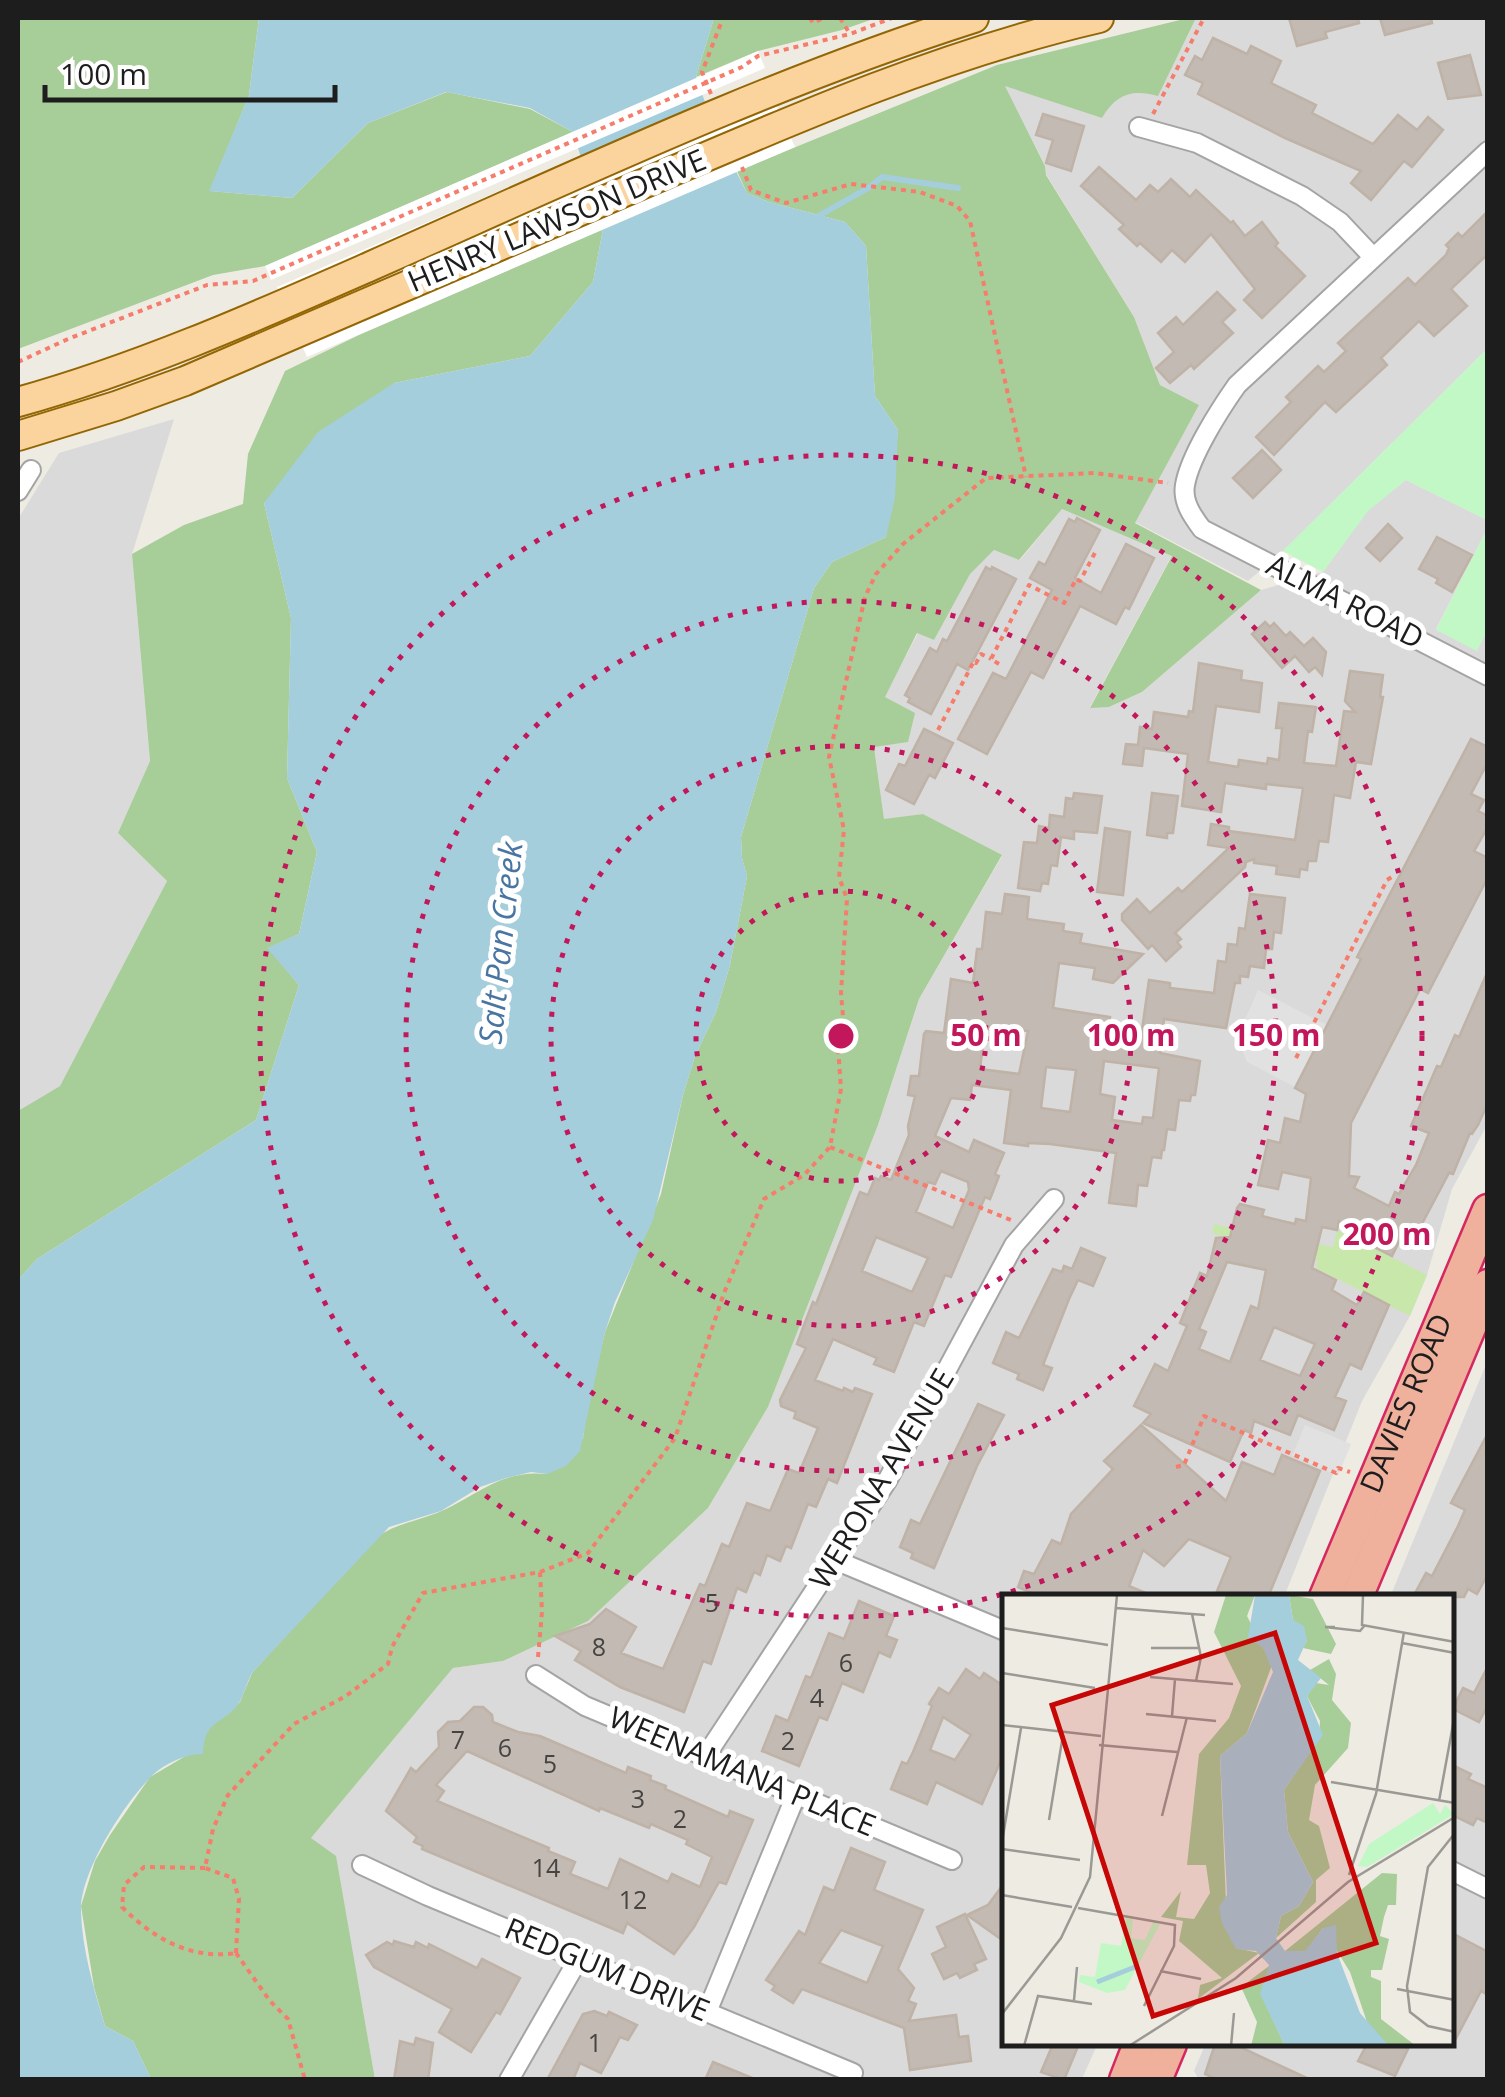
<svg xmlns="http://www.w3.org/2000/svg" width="1505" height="2097" font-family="'Open Sans',sans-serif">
<rect width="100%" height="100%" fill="#eeebe3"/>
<g fill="#dbdada">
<path d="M1196,18H1487V349L1283,551L1248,581L1135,522L1199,405L1160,385L1134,317L1046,174L1045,165L1004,85L1102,118L1110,104L1126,93L1142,92L1158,95Z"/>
<path d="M174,419L132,554L150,761L118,833L167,881L60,1086L18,1111V519L59,453Z"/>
<path d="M1406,480L1487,520V529L1436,629L1477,650L1487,631V1125L1452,1189L1427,1275L1410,1316L1362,1401L1284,1597H1005V2044L1097,2045L1082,2079H375L361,1999L311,1838L453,1668L503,1661L588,1621L708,1508L768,1407L878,1125L919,999L1002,856L923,814L884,820L874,746L908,742L884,697L918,633L934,640L969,574L994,550L1020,560L1062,509L1172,555L1090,707H1109L1142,692L1261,590L1323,572L1368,510Z"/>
<path d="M1487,1362V2079L1199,2080L1194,2071L1205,2045L1452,2044V1597H1390Z"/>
</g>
<path fill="#c7e8aa" d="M1214,1224L1316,1247L1318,1244L1333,1247L1337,1230L1427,1275L1410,1316L1316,1268L1318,1261L1212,1233Z"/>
<g fill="#a7cd99">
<path d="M18,18H259L249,95L210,191L292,198L368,123L447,92L530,109L573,132L265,266L213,275L18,349Z"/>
<path d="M714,18H876L842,30L758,51L696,77Z"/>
<path d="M1188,18H1196L1158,96C1132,89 1116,94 1102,118L1005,86L1045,166L1046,175L1134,317L1160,385L1199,405L1135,523L1261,590L1142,692L1109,707L1090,708L1172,556L1062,509L1019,560L994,550L970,574L934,640L917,633L885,697L915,713L908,742L874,747L884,819L923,814L1002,855L919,999L878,1125L768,1407L708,1508L588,1621L503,1661L453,1668L311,1838L336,1856L375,2079H151L133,2041L105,2026L94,1987L81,1906L95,1861L110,1835L150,1777L189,1754L203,1739L213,1722L228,1714L240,1702L252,1673L373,1540C393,1524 414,1522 437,1513C477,1497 499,1469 547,1474L583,1438L587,1409L605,1332L661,1194L683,1095L695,1056L716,1012L730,965L747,876L742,858L741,837L814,588L832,562L886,537L898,430L875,396L866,246L845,222L769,202L747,193L737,171L997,65Z"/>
<path d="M603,229L593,282L530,356L394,383L264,503L291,618L287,778L317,852L299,934L268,948L299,985L256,1120L37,1259L18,1280V1111L60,1086L167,881L118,833L150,761L132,554L184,525L243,504L248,454L285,371L359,335Z"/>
</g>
<g fill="#c1f8c6">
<path d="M1487,349V520L1406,480L1368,511L1323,572L1283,551Z"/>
<path d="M1487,529V631L1477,651L1436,630Z"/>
</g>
<g fill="#e1e1e1">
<path d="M1258,990L1327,1025L1295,1087L1247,1062L1237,1038Z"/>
<path d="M1305,1425L1351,1444L1338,1476L1292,1456Z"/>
</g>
<path fill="#a4cedb" d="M259,18H714L696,77L715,130L747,193L769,202L845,222L866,246L875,396L898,430L895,498L886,537L832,562L814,588L741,837L742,858L747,876L730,965L716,1012L695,1056L683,1095L653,1220L615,1302L605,1332L580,1451L566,1466L547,1474L531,1472L506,1478L480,1487L441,1511L389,1527L252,1673C247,1682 244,1695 239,1703C223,1726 204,1718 203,1754C184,1754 161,1765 148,1780C122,1807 80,1873 81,1911C82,1950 94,1989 105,2026L133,2041L151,2079H18V1280L37,1259L256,1120L299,985L267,948L299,934L317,852L287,778L291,618L264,503L318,432L394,383L530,356L593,282L603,229L573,132L530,108L446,92L368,123L292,198L209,191L249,95Z"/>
<g fill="#fff">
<path d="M758,51L765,68L271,280L269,274L265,266Z"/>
<path d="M764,77L795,147L307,357L277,287Z"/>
</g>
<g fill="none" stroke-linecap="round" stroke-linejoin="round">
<path stroke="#a4cedb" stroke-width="6" d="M820,215L870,187L882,177L958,188"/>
</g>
<g fill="#c3bab3" stroke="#bfb2a6" stroke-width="2.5" fill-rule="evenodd">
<path d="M1289,18H1358L1359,23L1325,32L1327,38L1297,46Z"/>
<path d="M1380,18H1431L1432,23L1385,35Z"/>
<path d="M1213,38L1247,54L1251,46L1281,61L1271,83L1316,105L1312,113L1373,144L1398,115L1417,130L1428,117L1443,130L1412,167L1404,161L1371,200L1351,183L1361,171L1285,138L1198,94L1203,83L1185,75L1195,56L1202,60Z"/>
<path d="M1470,55L1481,95L1448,99L1438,63Z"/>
<path d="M1043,114L1084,126L1071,171L1046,163L1053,140L1036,135Z"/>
<path d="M1099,167L1136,200L1150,185L1158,192L1171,179L1190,197L1196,190L1231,223L1233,221L1245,236L1262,222L1278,243L1275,246L1305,276L1262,318L1244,300L1255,289L1211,234L1185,262L1172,250L1161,262L1140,243L1137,246L1119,229L1124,225L1081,186Z"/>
<path d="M1488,211V254L1451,289L1467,306L1434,336L1419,321L1381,358L1387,365L1336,412L1325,402L1274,455L1256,437L1291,402L1286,397L1318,366L1324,372L1346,351L1338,343L1408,278L1415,285L1446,255L1449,248L1446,245L1458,233L1462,237Z"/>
<path d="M1217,292L1235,310L1222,322L1233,333L1194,369L1191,365L1170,383L1156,368L1174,352L1158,333L1176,317L1183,325Z"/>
<path d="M1262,450L1281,470L1253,498L1233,478Z"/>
<path d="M1077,518L1100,530L1075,578L1101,593L1126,544L1154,558L1129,609L1125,607L1116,624L1080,606L1043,678L1031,672L987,754L958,739L993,673L1006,679L1052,590L1030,578L1039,562L1045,565L1069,519L1075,522Z"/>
<path d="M1388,524L1402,538L1380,561L1366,548Z"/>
<path d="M1437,537L1472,555L1452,592L1436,583L1438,579L1419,569Z"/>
<path d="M986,567L991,570L992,567L1016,579L968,670L957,664L931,714L908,702L910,698L905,695L930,648L937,652L943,639L947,641Z"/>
<path d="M1265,622L1270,627L1274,623L1286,636L1290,632L1304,646L1313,638L1326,652L1322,675L1315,667L1309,672L1295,656L1282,668L1252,634Z"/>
<path d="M1199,663L1242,671L1241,680L1262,683L1259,712L1216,706L1208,762L1238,767L1239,760L1267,764L1268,758L1279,760L1282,728H1276L1279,703L1316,707L1312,732L1308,731L1304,763L1336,766L1344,711L1355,712L1345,701L1350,671L1383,675L1380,697H1383L1371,764L1356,762L1350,798L1334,795L1328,842L1319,841L1316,861H1308L1307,870L1300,869L1299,877L1276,874L1277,866L1254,863V859L1246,862L1245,867L1175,933L1181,939L1177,942L1181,947L1166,961L1152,945L1148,949L1122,920V914L1137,899L1150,913L1178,888L1182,892L1229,848L1208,845L1211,824L1229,827V831L1295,840L1303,788L1266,784V789L1225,783L1221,812L1182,806L1188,754L1144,748L1142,766L1123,764L1126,744L1138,745L1140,727L1152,729L1154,712L1188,717L1189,711L1193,712Z"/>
<path d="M924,729L953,743L935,778L929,775L914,804L886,790L899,764L905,766Z"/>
<path d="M1471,739L1488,747V762L1471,794L1484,800L1478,811L1488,816V827L1474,851L1488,858V877L1428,993L1420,989L1351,1123L1349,1176L1359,1177L1354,1188L1389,1206L1395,1192L1399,1194L1416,1165L1429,1133L1411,1126L1437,1066L1441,1067L1455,1035L1459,1037L1487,973L1488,1103L1478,1125L1472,1134L1470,1133L1453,1174L1449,1173L1415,1237L1404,1232L1392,1256L1376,1248L1383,1235L1353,1219L1349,1226L1339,1221L1337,1230L1322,1227L1312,1268L1336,1280L1332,1290L1357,1305L1364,1292L1389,1305L1361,1369L1350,1364L1335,1397L1346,1401L1334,1430L1298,1415L1290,1435L1254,1421L1251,1433L1244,1430L1230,1462L1143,1423L1151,1414L1134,1406L1155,1364L1168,1371L1187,1326L1180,1323L1200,1273L1207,1276L1216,1238L1230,1237L1237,1208L1240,1204L1264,1210L1262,1216L1295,1224L1296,1219L1306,1221L1311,1178L1282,1172L1278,1189L1258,1185L1268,1140L1280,1143L1285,1118L1300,1122L1306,1094L1295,1088L1361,959L1357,957ZM1227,1262L1266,1270L1258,1309L1251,1306L1230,1362L1199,1349L1206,1332L1199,1329ZM1274,1327L1315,1344L1300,1376L1260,1360Z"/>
<path d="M1074,793L1102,796L1097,833L1074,831V839L1061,837L1057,866L1051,865L1048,884L1042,883L1040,891L1018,888L1024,842L1037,843L1039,826L1049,828L1050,815L1064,817L1066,798L1073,799Z"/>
<path d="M1152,793L1178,796L1173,833H1167V838L1147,835Z"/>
<path d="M1105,828L1130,832L1123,895L1097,892Z"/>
<path d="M1005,894L1029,897L1027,919L1064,924L1063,931L1082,934L1080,943L1143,954L1113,983L1093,979L1095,968L1059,963L1053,1008L1110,1017L1109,1026L1142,1030L1149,980L1170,983V988L1214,993L1218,961L1226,962L1228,944L1237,945L1239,928L1245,929L1250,894L1285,898L1281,933L1274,932L1272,949H1266L1264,968L1250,966L1248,977L1240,976V983H1235L1226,1028L1164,1019L1160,1053L1200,1061L1195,1095H1191L1190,1101L1179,1100L1175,1130L1167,1129L1164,1150H1162L1161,1158L1152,1157L1147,1186L1138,1185L1136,1206L1109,1203L1116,1153L1050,1144L1028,1143V1146L1004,1143L1011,1090L972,1085L970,1100L951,1098L935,1136L969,1152L974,1140L1004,1153L995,1174L999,1176L990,1199L985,1197L951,1277L945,1275L924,1326L914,1322L894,1372L874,1364L877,1358L833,1339L815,1380L843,1391L844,1388L853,1392L855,1388L872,1394L837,1483L828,1479L816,1507L808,1504L791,1548L786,1546L780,1561L767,1555L760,1575L754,1572L746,1592L737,1588L711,1664L703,1661L684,1712L620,1687L575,1660L581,1651L555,1636L590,1624L606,1609L636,1627L621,1653L663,1669L700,1584L705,1586L722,1544L729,1547L747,1503L770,1511L788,1469L799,1473L818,1428L794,1418L796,1412L781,1406L780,1400L806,1348L797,1344L804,1325L813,1302L816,1304L860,1192L868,1195L875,1178L879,1180L881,1176L891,1180L909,1135L908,1126L915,1096L908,1095L911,1076H919L924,1034L926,1031L944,1033L951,979L973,983L977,949H982L986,912L1002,914ZM985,1026L1028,1031L1019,1074L980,1069ZM1104,1061L1159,1068L1153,1118L1143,1117L1142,1124L1112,1120L1115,1097L1100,1094ZM1046,1067L1076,1070L1070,1112L1041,1108ZM941,1171L968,1182L969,1190L953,1228L916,1212L928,1182L935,1184ZM876,1237L928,1258L912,1292L862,1271Z"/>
<path d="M1081,1248L1105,1258L1093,1286L1078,1280L1069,1299L1043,1365L1052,1368L1043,1390L1017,1379L1019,1374L993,1363L1006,1332L1019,1338L1053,1269L1062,1272L1064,1266L1072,1269Z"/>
<path d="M978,1404L1004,1415L977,1466L934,1568L911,1558L913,1553L900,1547L911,1520L920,1524Z"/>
<path d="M1141,1425L1226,1501L1242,1462L1274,1475L1282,1455L1320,1471L1268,1597H1230L1217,1591L1231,1557L1189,1539L1164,1566L1143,1550L1129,1586L1155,1597H1041L1018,1587L1024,1571L1034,1574L1052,1540L1061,1544L1071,1514L1113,1469L1104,1461Z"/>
<path d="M1488,1433V1574L1477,1594L1468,1589L1464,1597H1413L1426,1573L1432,1576L1458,1526L1465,1510L1451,1503Z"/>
<path d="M859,1601L894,1616L886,1636L897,1640L890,1657L879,1652L863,1692L842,1683L827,1720L819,1717L799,1766L762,1751L776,1716L788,1721L806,1676L811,1678L829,1633L844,1639Z"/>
<path d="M1488,1666V1705L1479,1722L1453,1709L1463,1688L1474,1693Z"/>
<path d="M966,1669L980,1679L984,1673L1005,1687V1751L982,1804L936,1782L927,1804L891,1789L902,1762L907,1764L913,1752L932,1706L929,1704L939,1688L949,1694ZM943,1717L971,1735L955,1760L930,1750Z"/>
<path d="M474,1707H483L492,1715L493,1722L518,1732L540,1736L626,1773L628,1767L651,1776L650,1780L666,1786L665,1789L728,1817L730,1811L753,1820L726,1884L719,1882L694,1927L674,1954L627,1923L623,1933L422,1849L423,1846L414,1842L417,1837L386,1811L411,1768L416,1772L439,1747L438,1732L448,1722L460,1721ZM467,1751L599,1811L600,1808L649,1828L651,1824L688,1840L686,1844L712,1857L700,1887L672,1874L668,1882L620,1859L608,1889L570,1874L575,1862L548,1851L549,1848L437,1801L444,1791L436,1785Z"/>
<path d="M1452,1765L1471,1774L1468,1779L1488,1788V1823L1477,1818L1473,1825L1452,1815Z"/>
<path d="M851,1848L885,1862L874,1890L923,1910L898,1969L914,1988L908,2001L916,2004L909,2021L956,2015L959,2037L968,2036L971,2061L910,2070L904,2028L802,1989L793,2003L772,1990L775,1986L766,1980L799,1931L805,1935L824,1887L834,1891ZM841,1930L883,1946L867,1983L819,1963Z"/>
<path d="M1005,1882V1942L967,1915L988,1905Z"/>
<path d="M965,1914L986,1959L974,1964L977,1970L960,1978L957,1973L944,1979L932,1954L946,1947L937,1927Z"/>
<path d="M1452,1933L1488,1952V1995L1481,1991L1452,2046Z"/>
<path d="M394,1941L414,1947L416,1942L428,1948L429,1944L477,1968L482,1959L520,1978L500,2014L496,2012L471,2052L439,2032L452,2009L374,1967L366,1955L387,1942L393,1945Z"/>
<path d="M594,2011L607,2016L609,2012L637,2025L628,2040L620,2037L601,2073L580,2063L573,2080H547L583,2014Z"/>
<path d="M416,2038L433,2043L428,2080H394L400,2041L414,2045Z"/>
<path d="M1053,2044H1079L1064,2080L1041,2072Z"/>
<path d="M1215,2044H1234L1311,2080H1218L1205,2074Z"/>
<path d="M1367,2044H1398L1408,2049L1395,2076L1358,2061Z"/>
<path d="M713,2062L755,2079V2080H705Z"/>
</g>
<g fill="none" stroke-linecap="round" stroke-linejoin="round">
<g stroke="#a4a4a4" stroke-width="22">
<g id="minor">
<path d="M1139,127L1197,143L1302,196L1340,222L1373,257"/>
<path d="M1488,151L1237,385C1220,409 1190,456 1185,485C1182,502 1193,517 1202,529L1488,676"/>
<path d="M18,491L31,470"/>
<path d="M835,1560L1005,1631"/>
<path d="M536,1675L585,1706L952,1860"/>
<path d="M705,1757L887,1481L1014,1245L1054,1199"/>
<path d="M362,1865L428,1896L853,2073"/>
<path d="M1452,1871L1488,1889"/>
<path d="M707,2012L796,1795"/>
<path d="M509,2080L579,1958"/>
</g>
</g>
<g stroke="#936603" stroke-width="32">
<g id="primary">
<path d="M18,402C140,368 255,317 371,266C570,178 767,84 974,18"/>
<path d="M18,436L116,406L185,381C336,317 487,251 638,186C789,121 939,55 1099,18"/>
</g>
</g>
<g stroke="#d52860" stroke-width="35">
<g id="trunk">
<path id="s1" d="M1325,1597L1488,1210"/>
<path d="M1357,1597L1488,1285"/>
<path d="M1125,2080L1139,2044"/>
<path d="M1156,2080L1171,2044"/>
</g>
</g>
<g stroke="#f67c6c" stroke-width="4" stroke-dasharray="5 5" stroke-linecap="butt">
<path d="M810,18L813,23L823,18"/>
<path d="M840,18L850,34"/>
<path d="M711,94L702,72L723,18"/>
<path d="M1153,114L1204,18"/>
<path d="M742,167L751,190L786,203L851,184L920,192L957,206L970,221L1026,477"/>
<path d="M18,362L68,339L207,285L253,281L742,67L758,56L850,34L892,18"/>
<path d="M999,664L991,659L1029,585L1064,603L1076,579L1080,581L1097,549"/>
<path d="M938,730L974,661L976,663L981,654L991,659"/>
<path d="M1296,1058L1387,880L1395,875"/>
<path d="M830,1147L1011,1220"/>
<path d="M1176,1467L1184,1465L1204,1416L1336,1473L1338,1468L1350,1472"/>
<path d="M538,1657L542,1612L540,1572"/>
<path d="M205,1868L144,1867L124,1885L122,1907C153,1938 190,1960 236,1953"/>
<path d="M236,1953L239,1899L233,1878L205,1868L213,1829L228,1795L294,1724L346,1696L388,1664L392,1647L423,1593L540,1572L588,1553L675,1438L724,1293L764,1199L804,1175L830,1147L841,1089L838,1046L844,1028L841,993L847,899L839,877L844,830L829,757L865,597L876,574L903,544L986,478L1095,473L1168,483"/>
<path d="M236,1953L270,2001L288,2019L305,2080"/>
</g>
<use href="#minor" stroke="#fff" stroke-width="18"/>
<use href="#primary" stroke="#fad39d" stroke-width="28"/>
<use href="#trunk" stroke="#efb09c" stroke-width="30"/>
</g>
<g fill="none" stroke="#c2185b" stroke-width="5" stroke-dasharray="5 10">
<circle cx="841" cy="1036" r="145"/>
<circle cx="841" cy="1036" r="290"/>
<circle cx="841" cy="1036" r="435"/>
<circle cx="841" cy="1036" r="581"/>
</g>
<g text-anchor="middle" stroke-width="10" stroke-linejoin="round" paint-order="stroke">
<g font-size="25" fill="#464442">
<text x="712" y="1612">5</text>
<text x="599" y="1656">8</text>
<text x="846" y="1672">6</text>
<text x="817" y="1707">4</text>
<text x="458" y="1749">7</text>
<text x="788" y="1750">2</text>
<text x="505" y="1757">6</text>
<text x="550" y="1773">5</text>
<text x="638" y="1808">3</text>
<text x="680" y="1828">2</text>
<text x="546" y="1877">14</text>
<text x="633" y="1909">12</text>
<text x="595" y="2052">1</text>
</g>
<g font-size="30" fill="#1d1d1d" stroke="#fff">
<text transform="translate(557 221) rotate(-23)" y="10">HENRY LAWSON DRIVE</text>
<text transform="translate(1345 602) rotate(27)" y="10">ALMA ROAD</text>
<text dy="10" stroke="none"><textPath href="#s1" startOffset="210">DAVIES ROAD</textPath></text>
<text transform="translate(882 1479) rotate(-59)" y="10">WERONA AVENUE</text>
<text transform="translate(742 1772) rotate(23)" y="10">WEENAMANA PLACE</text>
<text transform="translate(607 1970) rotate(23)" y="10">REDGUM DRIVE</text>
</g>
<g font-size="32" font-style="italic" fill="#4975a2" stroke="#fff">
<text transform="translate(501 943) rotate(-84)" y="11">Salt Pan Creek</text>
</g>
</g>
<g transform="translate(1002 1594)">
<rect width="452" height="452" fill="#eeebe3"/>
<path d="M224,1H253L245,22L270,71L245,139L218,162L225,333L234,354L257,359L196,405L198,391L220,384L177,347L181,327L159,323L179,297L174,323L192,325L208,299L204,271H185L197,160L227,124L239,92L212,38ZM287,1L311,5L334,50L329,60L301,54L305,46L291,26ZM327,65L334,80L330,106L349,129L346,154L313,191L307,226L317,232L328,274L314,286V308L274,344L279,322L297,312L311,288L286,238L282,196L317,145L318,127L305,102L314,89L327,91L308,76ZM380,279L395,280L394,311H386L382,323L378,342L387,345L380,376H369V383L379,387V425L414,452H387L367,434L348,378L321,334L304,357H283ZM267,372L263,409L283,452H249L255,428L239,393Z" fill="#a7cd99"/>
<path d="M431,209L438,220L443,211L452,220L365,273L356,272L367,250ZM124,324L131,325L129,344L143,346L151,328L158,330L123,396L105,399L77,388L78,381L93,383L99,349L119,352Z" fill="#c1f8c6"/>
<path d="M253,1H287L291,26L302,32L305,46L296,66L319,84L305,102L321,141L282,196L286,238L311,288L297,312L279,322L274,344L283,357H303L321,334L334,331L335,359L358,419L387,452H283L258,400L267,371L254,357L234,355L220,329L217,313L225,301L218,162L245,139L271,78L261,54L246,43Z" fill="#a4cedb"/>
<path fill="none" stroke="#a4cedb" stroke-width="5" d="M95,388L133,373"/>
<path fill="none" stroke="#9a9994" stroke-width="2.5" d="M361,1L360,31L453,48M114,14L203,21M190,20L199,63L194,87M333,33H323L358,37L363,31M0,34L106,51M400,49L453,59M149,54H196M0,79L93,94M148,83L231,90M144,120L214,127M170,122L173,85M0,131L99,142M97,151L175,158M329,188L453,209M437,207L453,120M160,222L185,123M47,226L61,141M453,239L426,273L405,392L408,418L426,432L453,438M0,248L19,134M0,255L78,266M347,281L374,200L402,38M0,301L70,313M76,314L173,331L172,352L142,412M158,377L199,385M395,395L453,406M72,406L75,373M0,420L59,344L88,283L115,1M22,452L36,402L90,410M127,452L234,384L346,288L453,223M229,452L232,419"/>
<path fill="#c60705" fill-opacity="0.15" stroke="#c60705" stroke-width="5" d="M273,39L374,349L151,422L50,111Z"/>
<rect width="452" height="452" fill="none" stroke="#1d1d1d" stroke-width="5"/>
</g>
<circle cx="841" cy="1036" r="15" fill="#c2185b" stroke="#fff" stroke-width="5"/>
<g font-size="30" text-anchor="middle" font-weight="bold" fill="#c2185b" stroke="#fff" stroke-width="10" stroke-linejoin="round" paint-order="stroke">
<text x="986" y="1046">50 m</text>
<text x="1131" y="1046">100 m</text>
<text x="1276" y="1046">150 m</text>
<text x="1387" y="1245">200 m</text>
</g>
<rect width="1505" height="2097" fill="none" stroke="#1d1d1d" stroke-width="40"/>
<path d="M45 85v15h290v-15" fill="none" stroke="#1d1d1d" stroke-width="5"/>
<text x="60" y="85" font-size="30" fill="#1d1d1d" stroke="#ffffff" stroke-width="8" paint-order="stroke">100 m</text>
</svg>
